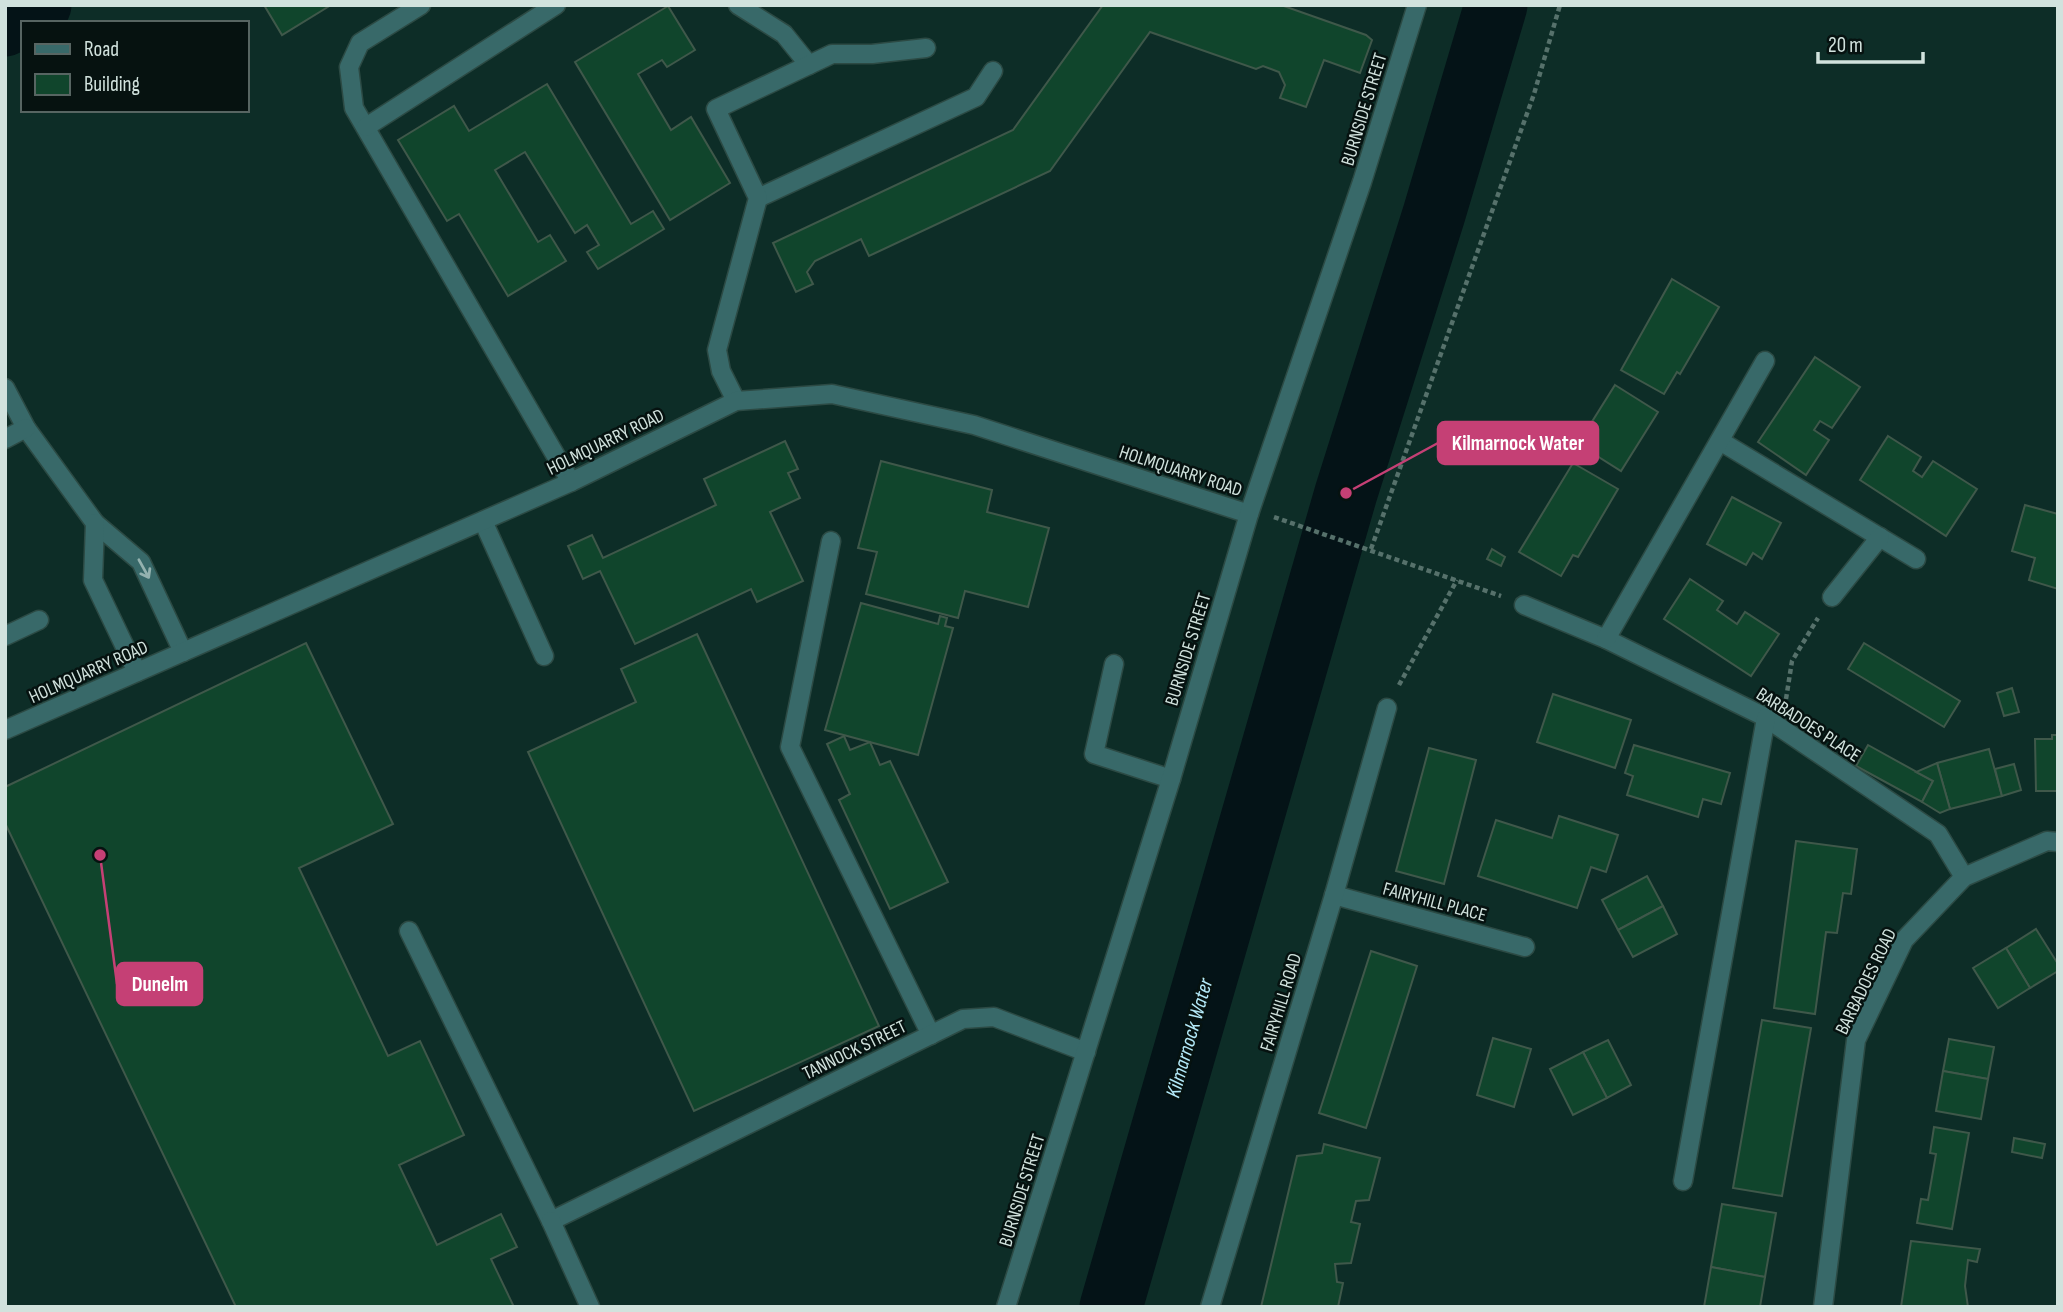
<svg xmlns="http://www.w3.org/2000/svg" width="2063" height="1312" font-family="'Sofia Sans Condensed',sans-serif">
<rect width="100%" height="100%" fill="#0d2d27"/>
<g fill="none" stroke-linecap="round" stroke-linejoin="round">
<g stroke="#041317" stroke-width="63">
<path d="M5,25L40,5"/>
<path d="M1111,1307L1346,493L1434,214L1496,5"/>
</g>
</g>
<g fill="#10452c" stroke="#3f584a" stroke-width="2">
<path d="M264,5H331L282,35Z"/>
<path d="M1103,5H1281L1366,35L1372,40L1360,73L1324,60L1306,107L1280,98L1285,85L1279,72L1263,66L1256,69L1150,32L1050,171L869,256L861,239L815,261L807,272L813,284L796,292L773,243L1013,130Z"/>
<path d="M668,6L695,50L667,67L662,60L638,74L671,130L691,117L730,183L670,220L575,62Z"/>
<path d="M547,84L631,224L653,211L664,229L598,269L587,252L599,245L587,225L575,233L525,152L495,170L538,242L550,235L566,261L508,296L459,214L447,221L398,140L454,106L469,131Z"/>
<path d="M1672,279L1719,307L1680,374L1677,372L1664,394L1621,370Z"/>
<path d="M1815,357L1860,387L1832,428L1820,421L1814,430L1829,440L1806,475L1758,442Z"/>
<path d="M1615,385L1658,412L1621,471L1578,444Z"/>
<path d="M1888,436L1921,457L1913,471L1922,477L1933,461L1977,489L1946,536L1860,480Z"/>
<path d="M785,441L798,469L788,473L800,498L770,512L803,581L757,602L751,589L635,644L600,571L583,579L568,546L592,535L603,558L716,505L704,479Z"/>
<path d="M881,461L992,490L987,512L1049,528L1028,607L965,591L958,618L866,594L877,552L858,548Z"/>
<path d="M1573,463L1618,489L1578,557L1573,555L1561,576L1519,552Z"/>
<path d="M1732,497L1781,523L1762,559L1753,553L1746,565L1707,544Z"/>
<path d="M2025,505L2058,514V589L2029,580L2035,558L2012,551Z"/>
<path d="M1492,549L1505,557L1501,566L1487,559Z"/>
<path d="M1690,579L1723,601L1717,610L1737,624L1745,612L1779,634L1751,676L1664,619Z"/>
<path d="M861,603L938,624L940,616L947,618L945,626L953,628L918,755L825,730Z"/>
<path d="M697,634L879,1026L694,1111L528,752L636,702L621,669Z"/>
<path d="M306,643L393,824L299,868L388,1056L420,1041L464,1135L399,1165L437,1245L501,1214L517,1247L491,1259L514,1307H236L5,823V787Z"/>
<path d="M1864,643L1960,701L1944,727L1848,669Z"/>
<path d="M2012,688L2019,712L2004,716L1997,693Z"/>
<path d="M1553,694L1631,720L1615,768L1537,742Z"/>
<path d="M2052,735H2058V791H2036L2035,739H2052Z"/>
<path d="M844,736L850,750L870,742L880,765L890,761L948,882L890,909L839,800L850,794L827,744Z"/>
<path d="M1634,745L1730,773L1721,804L1703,799L1698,817L1627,795L1633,776L1625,773Z"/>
<path d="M1868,745L1933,781L1922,802L1856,766Z"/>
<path d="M1429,748L1476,760L1444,884L1396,871Z"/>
<path d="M1989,749L2002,796L1950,809L1937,763Z"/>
<path d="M1937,763L1950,809L1940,813L1922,802L1933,781L1916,772Z"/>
<path d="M2014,764L2021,790L2002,796L1995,769Z"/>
<path d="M1559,816L1618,835L1606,872L1591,867L1577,908L1478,876L1496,820L1552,838Z"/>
<path d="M1796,841L1857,849L1851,894L1843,893L1837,933L1826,932L1815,1014L1774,1008Z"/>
<path d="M1647,876L1663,906L1618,930L1602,900Z"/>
<path d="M1663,906L1677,934L1633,957L1618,930Z"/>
<path d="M2036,929L2058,964V971L2030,988L2006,948Z"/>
<path d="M2006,948L2030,988L1998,1008L1973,968Z"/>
<path d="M1371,951L1417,966L1366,1128L1319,1113Z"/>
<path d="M1762,1020L1811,1028L1782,1196L1733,1188Z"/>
<path d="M1493,1038L1531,1049L1514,1107L1477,1095Z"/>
<path d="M1949,1039L1994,1047L1988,1079L1943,1071Z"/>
<path d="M1608,1040L1631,1085L1607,1098L1583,1052Z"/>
<path d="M1583,1052L1607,1098L1573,1115L1550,1069Z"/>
<path d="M1943,1071L1988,1079L1981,1119L1936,1111Z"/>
<path d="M1934,1127L1969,1133L1952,1229L1917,1223L1921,1199L1928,1200L1936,1154L1930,1153Z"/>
<path d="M2014,1138L2045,1144L2042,1158L2012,1152Z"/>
<path d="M1324,1144L1380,1158L1369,1200L1356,1201L1351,1222L1360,1224L1351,1263L1335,1264L1337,1282L1343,1283L1338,1307H1261L1297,1156L1322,1153Z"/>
<path d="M1722,1204L1776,1213L1765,1277L1711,1267Z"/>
<path d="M1911,1241L1980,1249L1977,1262L1968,1260L1965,1286L1968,1307H1901Z"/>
<path d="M1711,1267L1765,1277L1760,1307H1704Z"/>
</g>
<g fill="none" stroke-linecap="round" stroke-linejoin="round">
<g stroke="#2c4a44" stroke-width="21">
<g id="minor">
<path d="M421,5L360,43L349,67L354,108L571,482"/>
<path d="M738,5L784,34L809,65"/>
<path d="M366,127L556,5"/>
<path d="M758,198L976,97L993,71"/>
<path d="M5,388L26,428L95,523L141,562L183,652"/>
<path d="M736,401L721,371L717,350L758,198L716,109L832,54H872L926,48"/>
<path d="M5,439L26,428"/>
<path d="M1720,441L1916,559"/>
<path d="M483,521L544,656"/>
<path d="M95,523L93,580L137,672"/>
<path d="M831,541L790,747L931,1035"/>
<path d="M1832,597L1880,537"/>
<path d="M1524,605L1606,639L1763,716L1938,834L1964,877"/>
<path d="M5,636L39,620"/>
<path d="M1606,639L1765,361"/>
<path d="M1114,664L1094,754L1171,779"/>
<path d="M5,730L571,482L736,401L832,394L974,425L1249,514"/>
<path d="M1334,895L1525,947"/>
<path d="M409,931L551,1221L963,1019L994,1017L1086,1052"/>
<path d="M1683,1181L1766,718"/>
<path d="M551,1221L590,1307"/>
<path d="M1006,1307L1171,779L1249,514L1362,182L1417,5"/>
<path d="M1210,1307L1334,895L1387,708"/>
<path d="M1823,1307L1856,1040L1904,940L1964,877L2047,841L2058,842"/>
</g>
</g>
<g stroke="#56716b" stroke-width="4.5" stroke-dasharray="5 3.5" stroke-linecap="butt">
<path d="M1274,517L1501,596"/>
<path d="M1371,549L1534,94L1560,5"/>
<path d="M1399,685L1457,580"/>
<path d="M1786,699L1792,661L1818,618"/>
</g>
<use href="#minor" stroke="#386969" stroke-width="18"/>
</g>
<defs><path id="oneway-shaft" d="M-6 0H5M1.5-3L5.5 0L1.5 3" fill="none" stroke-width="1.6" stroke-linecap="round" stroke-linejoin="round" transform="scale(1.75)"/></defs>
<use stroke="#94b2af" href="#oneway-shaft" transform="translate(144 569) rotate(61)"/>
<g text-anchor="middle" stroke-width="5" stroke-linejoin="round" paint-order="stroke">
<g font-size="19" fill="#d1e2dd" stroke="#061210">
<text transform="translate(1363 109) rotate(-73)" y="7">BURNSIDE STREET</text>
<text transform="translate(605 441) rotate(-26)" y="7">HOLMQUARRY ROAD</text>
<text transform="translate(1181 470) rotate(18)" y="7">HOLMQUARRY ROAD</text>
<text transform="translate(1187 649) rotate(-73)" y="7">BURNSIDE STREET</text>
<text transform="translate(88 671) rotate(-24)" y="7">HOLMQUARRY ROAD</text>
<text transform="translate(1809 724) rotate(33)" y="7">BARBADOES PLACE</text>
<text transform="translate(1435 901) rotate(15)" y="7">FAIRYHILL PLACE</text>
<text transform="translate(1865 981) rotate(-64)" y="7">BARBADOES ROAD</text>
<text transform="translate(1280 1002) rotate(-73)" y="7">FAIRYHILL ROAD</text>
<text transform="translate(854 1049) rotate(-26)" y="7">TANNOCK STREET</text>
<text transform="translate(1021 1190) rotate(-73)" y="7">BURNSIDE STREET</text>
</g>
<g font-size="21" font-style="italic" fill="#b4eaf9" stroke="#061210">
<text transform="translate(1189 1038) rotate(-74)" y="7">Kilmarnock Water</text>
</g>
</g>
<path fill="none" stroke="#c54075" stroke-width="2.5" d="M1346 493L1438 443M100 855L117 984"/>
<g fill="#c54075" stroke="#061210" stroke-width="2.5">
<circle cx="1346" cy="493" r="7"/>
<circle cx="100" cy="855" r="7"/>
</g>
<g fill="#c54075" stroke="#c54075" stroke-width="2.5">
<rect x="1438" y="422" width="160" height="42" rx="7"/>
<rect x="117" y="963" width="85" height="42" rx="7"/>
</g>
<g font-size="21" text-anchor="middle" font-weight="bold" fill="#fff">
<text x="1518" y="450">Kilmarnock Water</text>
<text x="160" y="991">Dunelm</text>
</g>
<rect width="2063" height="1312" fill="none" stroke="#d1e2dd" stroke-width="14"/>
<rect x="21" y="21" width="228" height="91" fill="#061210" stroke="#576562" stroke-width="2"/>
<rect x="35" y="44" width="35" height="10" fill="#386969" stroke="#576562" stroke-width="2"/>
<text x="84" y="56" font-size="21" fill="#d1e2dd">Road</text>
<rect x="35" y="74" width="35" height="21" fill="#10452c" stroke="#576562" stroke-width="2"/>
<text x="84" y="91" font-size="21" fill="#d1e2dd">Building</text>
<path d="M1818 52v10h105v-10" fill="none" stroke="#d1e2dd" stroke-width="3.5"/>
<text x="1828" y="52" font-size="21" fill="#d1e2dd" stroke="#061210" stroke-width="5" paint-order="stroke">20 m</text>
</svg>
